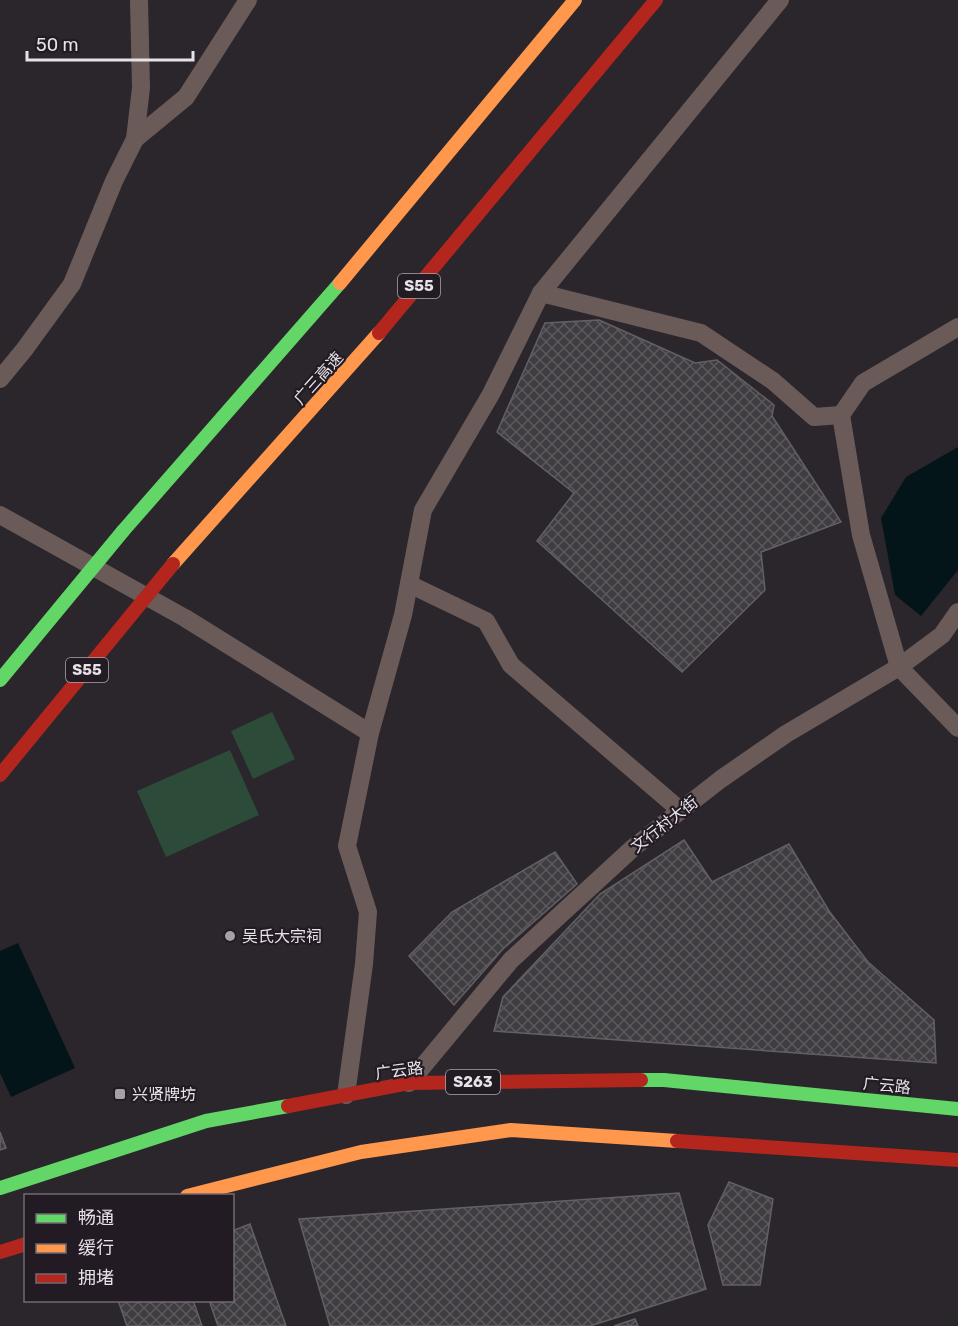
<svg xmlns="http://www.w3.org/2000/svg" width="958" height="1326" font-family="Rubik,'Noto Sans SC',sans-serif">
<defs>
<pattern id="building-cross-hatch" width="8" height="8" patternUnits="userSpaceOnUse" patternTransform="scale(1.5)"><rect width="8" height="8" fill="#403d42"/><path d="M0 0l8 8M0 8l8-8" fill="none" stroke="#5c595d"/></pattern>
</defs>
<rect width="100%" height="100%" fill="#2b262c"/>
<g fill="#2c4b38">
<path d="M272,712L295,759L253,779L231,731Z"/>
<path d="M230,750L259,815L166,857L137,791Z"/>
</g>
<g fill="#041519">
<path d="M958,447V570L921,616L895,595L881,518L906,477Z"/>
<path d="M18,943L75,1068L11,1097L0,1073V951Z"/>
</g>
<g fill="url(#building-cross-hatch)" stroke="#636065" stroke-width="1.5">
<path d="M599,320L695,363L717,360L774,405L772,416L841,522L761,552L765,590L682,672L537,541L574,493L497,432L545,323Z"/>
<path d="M684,840L712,882L789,844L829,911L868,962L934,1020L936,1063L494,1031L503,997L600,894Z"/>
<path d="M555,852L577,884L503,949L454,1005L409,956L452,912Z"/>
<path d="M0,1132L6,1148L0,1150Z"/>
<path d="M729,1182L773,1199L760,1285H723L708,1225Z"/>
<path d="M679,1193L706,1289L590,1326H330L299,1219Z"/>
<path d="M250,1224L286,1326H218L209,1300H232V1231Z"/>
<path d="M118,1300H193L202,1326H127Z"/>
<path d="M635,1319L638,1326H614Z"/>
</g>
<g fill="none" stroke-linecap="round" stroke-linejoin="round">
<g stroke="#6a5b59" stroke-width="18">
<path d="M135,139L186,97L248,0"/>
<path d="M541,293L701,333L773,381L814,417L841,415"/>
<path d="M958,327L863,383L841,415L861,535L899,667L958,728"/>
<path d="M0,379L24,350L72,284L114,181L135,139L141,88L139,0"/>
<path d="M0,515L185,618L370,733"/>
<path d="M409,584L486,621L511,665L680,810"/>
<path d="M409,1083L511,960L634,847L721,779L786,734L899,667L942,635L958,612"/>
<path d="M346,1095L364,964L368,912L347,846L370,733L403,615L423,510L491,394L541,293L780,0"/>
</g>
<g stroke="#63d668" stroke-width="14">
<path d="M123,531L340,283"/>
<path d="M641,1080H664L958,1109"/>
<path d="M0,1188L206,1121L288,1106"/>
</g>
<g stroke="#ff974d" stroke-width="14">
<path d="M340,283L575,0"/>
<path d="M173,564L379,333"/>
<path d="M187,1196L361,1152L511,1130L677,1141"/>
</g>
<g stroke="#b3261e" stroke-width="14">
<path d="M379,333L656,0"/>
<path d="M288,1106L409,1083L641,1080"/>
<path d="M677,1141L958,1160"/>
<path d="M0,1252L26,1244"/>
</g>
<path stroke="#63d668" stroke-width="14" d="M0,680L123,531"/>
<path stroke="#b3261e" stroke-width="14" d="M0,775L173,564"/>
</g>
<g fill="#a5a0a6" stroke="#231b24" stroke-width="2">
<circle cx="230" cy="936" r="6"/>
<rect x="114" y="1088" width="12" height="12" rx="3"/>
</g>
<g text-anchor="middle" stroke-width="4.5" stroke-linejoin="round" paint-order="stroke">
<g fill="#231b24" stroke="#aca6ad" stroke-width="1.5">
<rect x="398" y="274" width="42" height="24" rx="4.5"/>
<rect x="66" y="658" width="42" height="24" rx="4.5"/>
<rect x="446" y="1070" width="54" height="24" rx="4.5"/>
</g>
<g font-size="15" font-weight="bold" fill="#e7e1e8">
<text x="419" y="291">S55</text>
<text x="87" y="675">S55</text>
<text x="473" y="1087">S263</text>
</g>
<g font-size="16" fill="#e7e1e8" stroke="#231b24">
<text transform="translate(318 378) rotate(-48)" y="6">广三高速</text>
<text transform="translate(664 824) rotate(-38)" y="6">文行村大街</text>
<text transform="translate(399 1070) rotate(-7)" y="6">广云路</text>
<text transform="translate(887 1085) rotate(6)" y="6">广云路</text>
</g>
<g font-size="16" fill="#e7e1e8" stroke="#231b24" text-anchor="start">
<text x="242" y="942">吴氏大宗祠</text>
<text x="132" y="1100">兴贤牌坊</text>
</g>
</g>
<rect x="24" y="1194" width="210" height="108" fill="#231b24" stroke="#716a72" stroke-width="1.5"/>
<rect x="36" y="1214" width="30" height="9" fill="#63d668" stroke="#716a72" stroke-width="1.5"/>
<text x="78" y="1224" font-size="18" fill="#e7e1e8">畅通</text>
<rect x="36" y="1244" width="30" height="9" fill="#ff974d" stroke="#716a72" stroke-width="1.5"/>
<text x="78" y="1254" font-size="18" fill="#e7e1e8">缓行</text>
<rect x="36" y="1274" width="30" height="9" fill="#b3261e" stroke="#716a72" stroke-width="1.5"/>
<text x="78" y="1284" font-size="18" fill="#e7e1e8">拥堵</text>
<path d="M27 51v9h166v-9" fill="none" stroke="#e7e1e8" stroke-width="3"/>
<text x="36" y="51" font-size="18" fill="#e7e1e8" stroke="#231b24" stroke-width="4.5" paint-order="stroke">50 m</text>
</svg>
